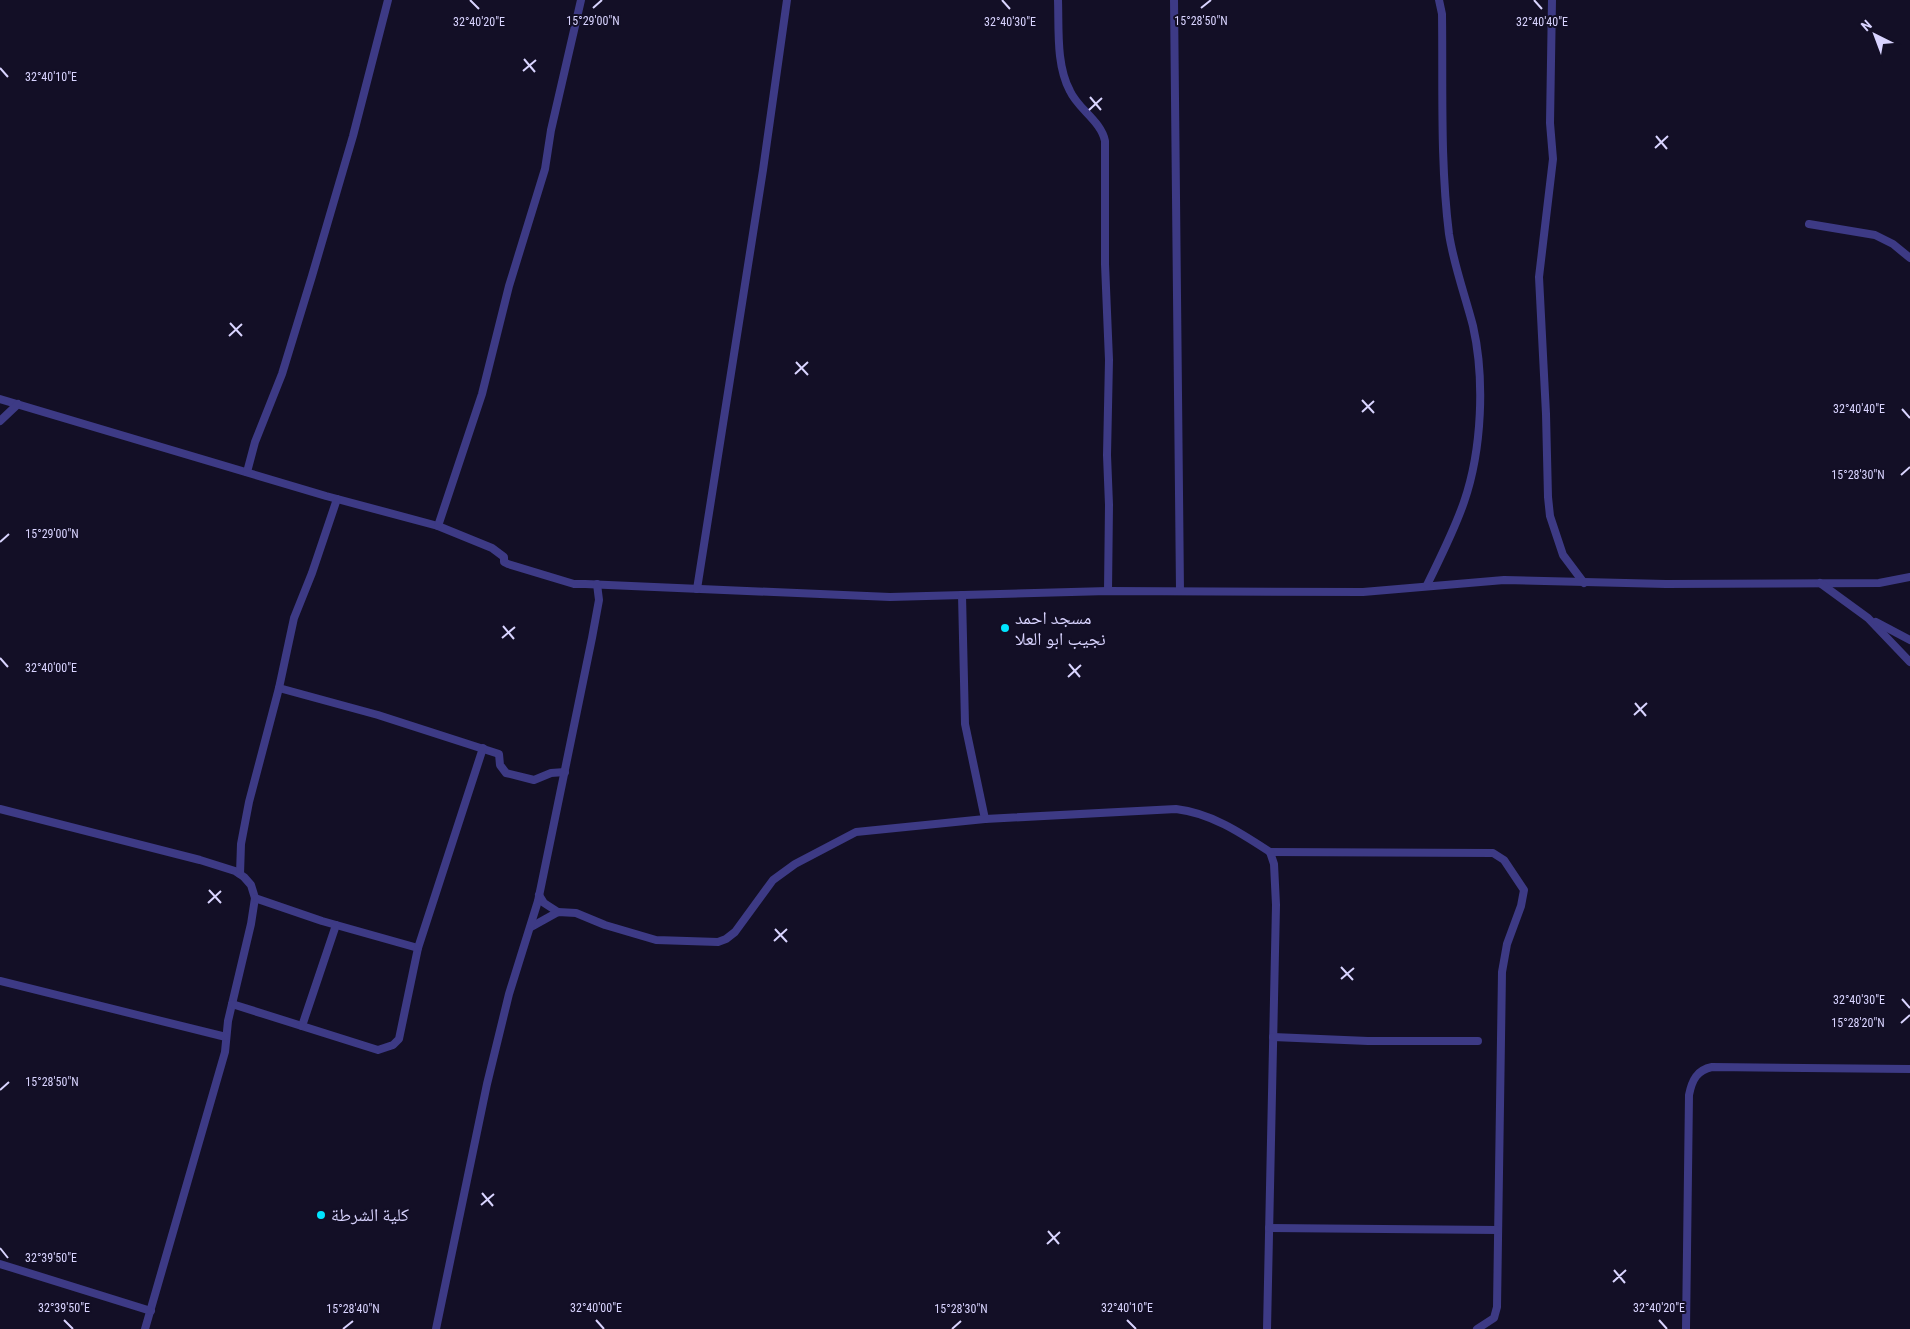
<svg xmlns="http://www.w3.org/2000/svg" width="1910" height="1329" font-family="'Roboto Condensed','Noto Naskh Arabic',sans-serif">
<rect width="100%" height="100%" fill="#130f26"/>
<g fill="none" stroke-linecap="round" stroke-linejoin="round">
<g stroke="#3d3a85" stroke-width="8">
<path d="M1058,0C1059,29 1056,65 1070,91C1078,109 1101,121 1105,141V264L1109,360L1107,455L1109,505L1108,591"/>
<path d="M1174,0L1180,591"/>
<path d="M1552,0L1550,123L1553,159L1539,277L1546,414L1548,497L1550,516L1563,555L1584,583"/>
<path d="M1809,224L1875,235L1893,244L1910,258"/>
<path d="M0,399L326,496L438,526L492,548L504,557V562L508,564L574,584H585L890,597L1108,591L1363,592L1504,580L1666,584L1879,583L1910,577"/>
<path d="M0,421L18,404"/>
<path d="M247,472L255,442L282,374L312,276L353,136L388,0"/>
<path d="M438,526L482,394L509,286L545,169L551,130L581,0"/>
<path d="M1820,583L1868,618L1910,662"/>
<path d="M1427,585C1440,558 1454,531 1464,502C1482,450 1485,379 1473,326C1465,295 1454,266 1449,234C1440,162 1443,87 1442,14L1439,0"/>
<path d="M697,589L763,170L787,0"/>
<path d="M962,595L965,724L985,819"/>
<path d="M1876,622L1910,640"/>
<path d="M279,688L378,715L499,754L500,765L506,773L534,780L551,773L565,772"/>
<path d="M0,809L200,860L235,871L244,877L251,885L255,898L251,924L228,1021L225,1052L145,1329"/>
<path d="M1270,852L1493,853L1504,860L1524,890L1521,906L1507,944L1502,972L1497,1307L1494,1318L1477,1329"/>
<path d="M240,874L241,844L249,802L279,688L294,618L312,573L337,499"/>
<path d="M539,895L544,903L558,912"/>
<path d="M255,898L322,921L418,948"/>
<path d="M531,927L558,912L576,913L605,925L656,940L718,942L726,939L735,932L773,880L795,864L856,832L985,819L1176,809C1211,813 1241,833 1270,852L1274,864L1276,905L1267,1329"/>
<path d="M0,981L226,1037"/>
<path d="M232,1004L378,1050L393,1045L399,1039L418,948L483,748"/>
<path d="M302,1026L336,925"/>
<path d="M1273,1037L1368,1041H1478"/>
<path d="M1269,1228L1498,1230"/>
<path d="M0,1264L151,1311"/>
<path d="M436,1329L487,1084L509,994L538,901L592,638L599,600L597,584"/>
<path d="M1686,1329L1689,1095C1692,1080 1697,1070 1712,1067L1910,1069"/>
</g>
</g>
<path fill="none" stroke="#d9d4ff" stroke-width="2" d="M470,0L479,9M1002,0L1010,9M1534,0L1542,9M593,8L602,0M1201,8L1211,0M524,59L535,72M0,68L8,77M523,71L536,60M1090,97L1101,110M1089,110L1102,98M1656,136L1667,149M1655,148L1668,136M230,323L242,336M229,336L242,324M796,362L808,375M795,374L808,362M1362,400L1374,413M1902,409L1910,418M1362,412L1374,401M1901,475L1910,467M0,542L9,534M503,626L514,639M502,638L515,627M0,658L8,667M1069,664L1080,677M1068,677L1081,665M1635,703L1646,716M1634,715L1647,703M209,890L221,903M208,903L221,891M775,929L787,942M774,941L787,929M1341,967L1353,980M1341,979L1354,968M1902,999L1910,1008M1901,1023L1910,1015M0,1090L9,1082M482,1193L493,1206M481,1205L494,1194M1048,1231L1059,1244M1047,1244L1060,1232M0,1248L8,1258M1614,1270L1625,1283M1613,1282L1626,1270M64,1320L73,1329M596,1320L604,1329M1127,1320L1136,1329M1659,1320L1667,1329M343,1329L353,1321M952,1329L961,1321"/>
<g fill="#00e5ff" stroke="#130f26" stroke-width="2">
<circle cx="1005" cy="628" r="5"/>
<circle cx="321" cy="1215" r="5"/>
</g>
<g text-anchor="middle" stroke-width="4" stroke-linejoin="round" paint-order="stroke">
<g font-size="18" fill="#d9d4ff" stroke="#130f26" text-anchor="start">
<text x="1015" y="624">مسجد احمد<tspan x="1015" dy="21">نجيب ابو العلا</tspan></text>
<text x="331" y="1221">كلية الشرطة</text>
</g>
</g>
<g font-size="12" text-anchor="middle" fill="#d9d4ff" stroke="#130f26" stroke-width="4" stroke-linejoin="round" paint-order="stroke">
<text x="593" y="25">15°29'00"N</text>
<text x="1201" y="25">15°28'50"N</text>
<text x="479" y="26">32°40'20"E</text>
<text x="1542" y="26">32°40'40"E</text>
<text x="1010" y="26">32°40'30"E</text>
<text x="51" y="81">32°40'10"E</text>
<text x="1859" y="413">32°40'40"E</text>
<text x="1858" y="479">15°28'30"N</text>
<text x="52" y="538">15°29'00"N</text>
<text x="51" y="672">32°40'00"E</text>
<text x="1859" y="1004">32°40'30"E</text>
<text x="1858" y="1027">15°28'20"N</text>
<text x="52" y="1086">15°28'50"N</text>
<text x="51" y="1262">32°39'50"E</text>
<text x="64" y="1312">32°39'50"E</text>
<text x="596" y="1312">32°40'00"E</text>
<text x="1127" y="1312">32°40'10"E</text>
<text x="1659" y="1312">32°40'20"E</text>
<text x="353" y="1313">15°28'40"N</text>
<text x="961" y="1313">15°28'30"N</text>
</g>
<g transform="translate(1875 35) rotate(318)" stroke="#130f26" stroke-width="4" paint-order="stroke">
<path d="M0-4L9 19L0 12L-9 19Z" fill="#d9d4ff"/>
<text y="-8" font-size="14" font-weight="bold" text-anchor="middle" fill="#d9d4ff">N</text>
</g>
</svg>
